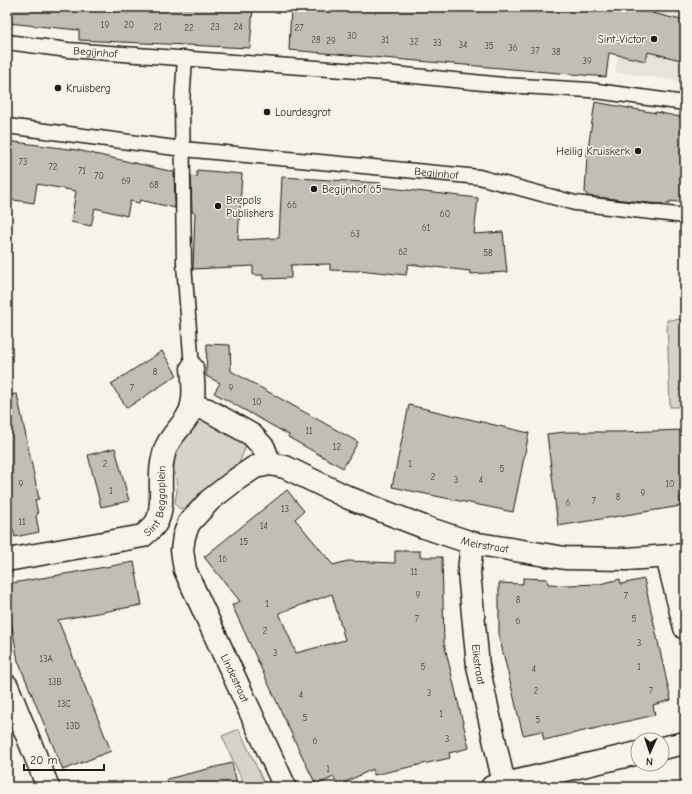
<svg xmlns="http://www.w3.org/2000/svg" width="692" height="794" font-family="'Comic Neue',sans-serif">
<rect width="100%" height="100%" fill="#f7f3e8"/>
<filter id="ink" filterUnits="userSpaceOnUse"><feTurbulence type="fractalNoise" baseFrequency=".025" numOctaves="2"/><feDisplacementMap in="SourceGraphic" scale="8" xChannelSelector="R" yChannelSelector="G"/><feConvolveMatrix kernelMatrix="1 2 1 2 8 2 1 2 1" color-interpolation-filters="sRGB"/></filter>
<g filter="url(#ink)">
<path fill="#e6e3d9" d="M629,7H685V82L615,72Z"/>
<g fill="#d7d3cb" stroke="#7a7874">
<path d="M685,319V407H670L667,320Z"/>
<path d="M203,413L249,439L237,468L187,508L181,509C172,505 176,499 177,491C177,480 173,470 174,460C176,446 186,439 193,429C197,424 200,418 203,413Z"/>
<path d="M239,729L266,787H245L222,736Z"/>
</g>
<g fill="#c0beb5" stroke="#1c1c1c" fill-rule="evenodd">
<path d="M7,7H253L250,48L79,40V30L7,23Z"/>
<path d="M291,7H653L652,13L685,21V61L648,52L646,61L609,53L606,77L289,50Z"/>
<path d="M595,102L656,113V112L685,118V203L670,201V204L649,203L587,196V194L585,193L587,155Z"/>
<path d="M7,141L77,150L174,172L175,208L140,200L139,203L130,201L127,216L95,208L91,226L71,222L76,191L37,184L34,203L7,199Z"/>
<path d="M197,170L242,174L238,240L279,238L282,177L381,183V187L478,198L474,234L503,232L507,272L470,274V271L408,264L406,275L359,270V271L330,270V264L291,265V278L263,279V275H253V266L193,269L195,213L192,212L191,176L197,177Z"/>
<path d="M207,344L230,345L231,371L358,442L343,468L288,437L289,435L214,393L220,383L206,376Z"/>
<path d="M162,351L177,375L127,408L111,384Z"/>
<path d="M17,394L39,499L35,500L38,514L36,516L39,532L15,537L13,529L7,530V395Z"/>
<path d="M409,405L529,433L513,512L392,487Z"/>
<path d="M685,430V496L680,497L681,506L558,526L547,434L565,432H620Z"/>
<path d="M115,448L129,501L101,507L88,455Z"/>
<path d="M287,490L304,511L295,519L333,565L348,561L395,563V551H420V557H442L444,643L469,748L449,753L450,758L374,775L373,769L337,786L334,777L316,785L292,735L232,605L240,601L204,557ZM332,594L345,640L296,653L279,613Z"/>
<path d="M134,562L142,605L58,620L111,751L63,770L18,661L7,597V584Z"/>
<path d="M523,578L547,579L548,584L569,585L600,584L620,579L621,584L644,579L671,700L653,705L655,715L544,740L542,731L523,735L499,636V583L523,584Z"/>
<path d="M232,763L238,787H168L167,779Z"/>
</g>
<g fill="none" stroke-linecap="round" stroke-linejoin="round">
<g stroke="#1c1c1c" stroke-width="17">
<g id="lane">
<path id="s1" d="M7,42L68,50L385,73L503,85L589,90L685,103"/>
<path d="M185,58L182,103L184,264L192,368"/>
<path id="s2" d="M7,126L183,149L479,177L575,203L685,216"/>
</g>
</g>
<g stroke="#1c1c1c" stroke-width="25">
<g id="street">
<path d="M192,406L208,410L252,435L264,448L270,464"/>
<path id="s3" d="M472,543L469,572L478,666L504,784"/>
<path d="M667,557L685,628"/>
<path id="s4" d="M7,560L143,536C147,532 153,528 156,523C164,510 160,488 161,474C161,466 163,457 165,450C170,433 189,423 192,405C195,393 193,380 192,368"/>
<path d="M7,686L48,787"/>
<path d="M662,748L685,743"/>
<path id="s5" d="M285,787L185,570L182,550L184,536L189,523L210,500L237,479L255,467L270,464L285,467L349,498L424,527L472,543L565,558L627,559L685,555"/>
<path d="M492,787L638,753"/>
</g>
</g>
<use href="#lane" stroke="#f7f3e8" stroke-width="14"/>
<use href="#street" stroke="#f7f3e8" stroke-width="22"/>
</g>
</g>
<g fill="#1c1c1c" stroke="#f7f3e8" stroke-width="1.5">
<circle cx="654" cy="39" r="4"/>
<circle cx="58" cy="88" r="4"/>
<circle cx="267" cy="112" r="4"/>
<circle cx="638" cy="151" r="4"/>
<circle cx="314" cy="189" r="4"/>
<circle cx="218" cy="206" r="4"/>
</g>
<g text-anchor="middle" stroke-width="3" stroke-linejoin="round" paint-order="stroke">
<g font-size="9" fill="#454442">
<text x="105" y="28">19</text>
<text x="129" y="28">20</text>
<text x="158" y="30">21</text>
<text x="215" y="30">23</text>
<text x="238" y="30">24</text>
<text x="189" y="31">22</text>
<text x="299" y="31">27</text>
<text x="352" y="39">30</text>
<text x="316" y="43">28</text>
<text x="385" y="43">31</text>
<text x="331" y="44">29</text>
<text x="414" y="45">32</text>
<text x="437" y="46">33</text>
<text x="463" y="48">34</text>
<text x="489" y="49">35</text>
<text x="513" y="51">36</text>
<text x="535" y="54">37</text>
<text x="556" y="55">38</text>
<text x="587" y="64">39</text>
<text x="23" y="165">73</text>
<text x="53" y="170">72</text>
<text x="82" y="174">71</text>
<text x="99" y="179">70</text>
<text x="126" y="184">69</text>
<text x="154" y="188">68</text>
<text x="292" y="208">66</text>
<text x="445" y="217">60</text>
<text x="426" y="231">61</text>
<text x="355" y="237">63</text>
<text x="403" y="255">62</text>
<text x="488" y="256">58</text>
<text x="155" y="375">8</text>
<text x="132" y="391">7</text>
<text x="231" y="391">9</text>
<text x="257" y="405">10</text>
<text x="309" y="434">11</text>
<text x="337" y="450">12</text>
<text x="105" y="467">2</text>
<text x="410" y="467">1</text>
<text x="502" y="472">5</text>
<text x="433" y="480">2</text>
<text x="456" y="483">3</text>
<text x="481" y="483">4</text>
<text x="21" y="487">9</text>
<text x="670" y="487">10</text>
<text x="111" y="494">1</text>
<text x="643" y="496">9</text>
<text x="618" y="500">8</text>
<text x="594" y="504">7</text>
<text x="568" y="506">6</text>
<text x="285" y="512">13</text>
<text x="22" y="525">11</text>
<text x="264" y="529">14</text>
<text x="244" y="545">15</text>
<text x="223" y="562">16</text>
<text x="414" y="575">11</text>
<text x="418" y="598">9</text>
<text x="626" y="599">7</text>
<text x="518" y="603">8</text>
<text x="267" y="607">1</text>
<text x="417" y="622">7</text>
<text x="634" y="622">5</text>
<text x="518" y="624">6</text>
<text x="265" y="634">2</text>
<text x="639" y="646">3</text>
<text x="275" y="656">3</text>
<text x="46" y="662">13A</text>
<text x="423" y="670">5</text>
<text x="639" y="670">1</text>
<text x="534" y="672">4</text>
<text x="55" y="685">13B</text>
<text x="536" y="694">2</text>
<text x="651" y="694">7</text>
<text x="429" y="696">3</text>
<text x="301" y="698">4</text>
<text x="64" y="707">13C</text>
<text x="441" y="717">1</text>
<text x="305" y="721">5</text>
<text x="538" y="723">5</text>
<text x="73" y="729">13D</text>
<text x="447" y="742">3</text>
<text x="315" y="744">6</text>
<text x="328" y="772">1</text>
</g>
<g font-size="11" fill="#1c1c1c" stroke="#f7f3e8" text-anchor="start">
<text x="646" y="43" text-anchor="end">Sint-Victor</text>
<text x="66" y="92">Kruisberg</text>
<text x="275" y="116">Lourdesgrot</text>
<text x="630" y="155" text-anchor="end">Heilig Kruiskerk</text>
<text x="322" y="193">Begijnhof 65</text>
<text x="226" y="204">Brepols<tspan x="226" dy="13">Publishers</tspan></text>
</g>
<g font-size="11" fill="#1c1c1c" stroke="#f7f3e8">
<text dy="4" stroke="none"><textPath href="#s1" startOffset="89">Begijnhof</textPath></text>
<text dy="4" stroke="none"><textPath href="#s2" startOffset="432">Begijnhof</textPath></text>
<text dy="4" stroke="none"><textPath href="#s4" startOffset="178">Sint Beggaplein</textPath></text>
<text dy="4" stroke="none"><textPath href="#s5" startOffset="620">Meirstraat</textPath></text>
<text dy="4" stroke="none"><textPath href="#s3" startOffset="122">Eikstraat</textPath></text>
<text transform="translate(235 678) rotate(65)" y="4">Lindestraat</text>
</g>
</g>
<rect width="692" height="794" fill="none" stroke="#f7f3e8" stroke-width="24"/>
<rect x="12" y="12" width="668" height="770" fill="none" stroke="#1c1c1c" stroke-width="1.5" filter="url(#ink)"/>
<g transform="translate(650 752) rotate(183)"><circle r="19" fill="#f7f3e8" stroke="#9f9d96"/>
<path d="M0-3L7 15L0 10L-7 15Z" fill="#1c1c1c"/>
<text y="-6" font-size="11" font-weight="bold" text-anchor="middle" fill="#1c1c1c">N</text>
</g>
<path d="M24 764v6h80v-6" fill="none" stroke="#1c1c1c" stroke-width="2"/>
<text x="30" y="764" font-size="12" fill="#1c1c1c" stroke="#f7f3e8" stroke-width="3" paint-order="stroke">20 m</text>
</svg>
